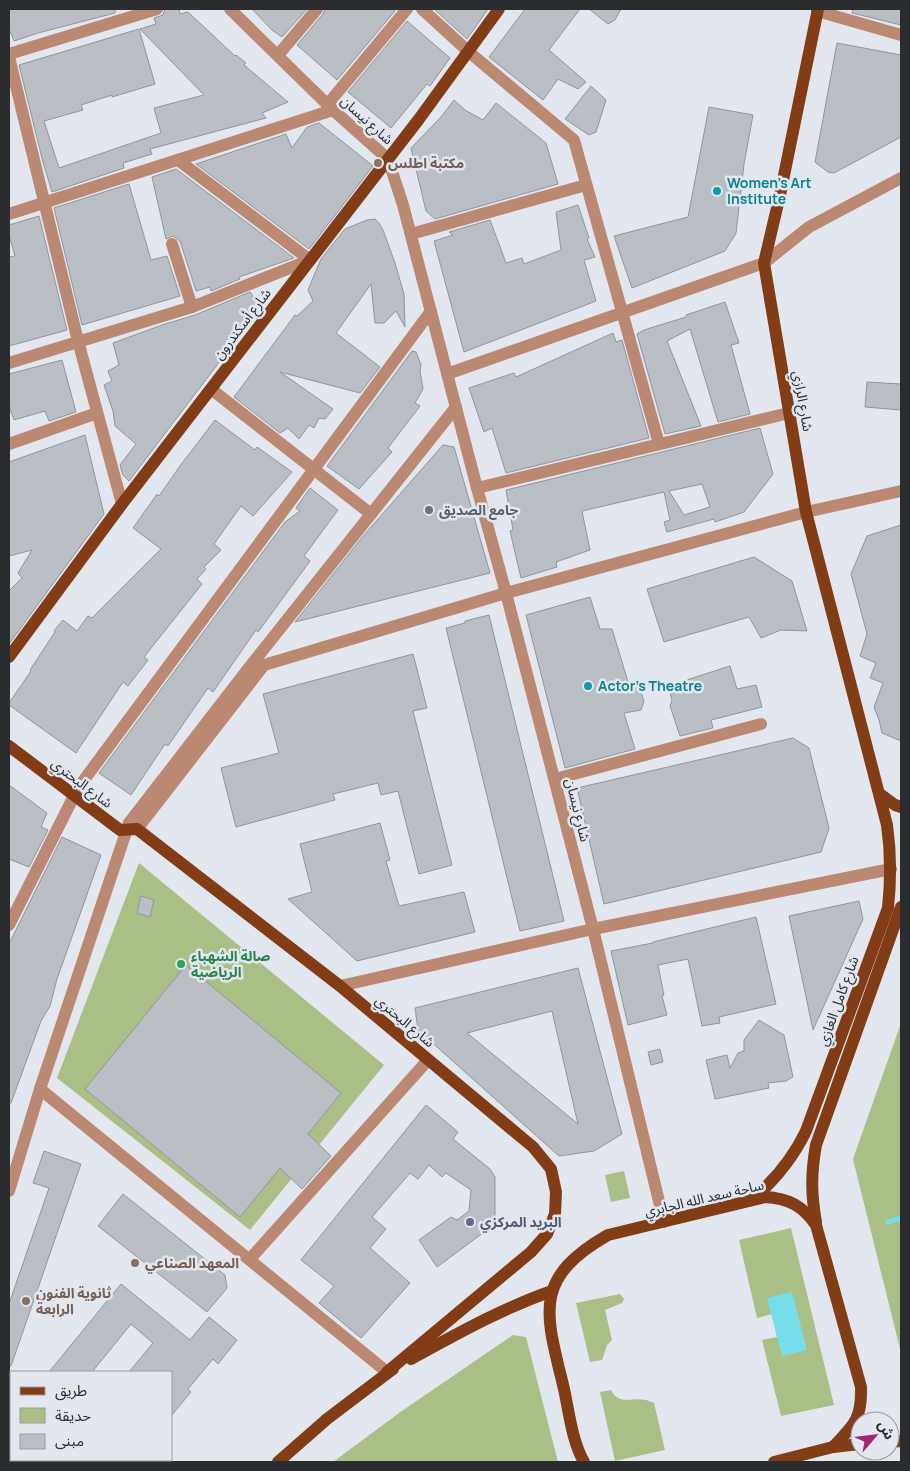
<svg xmlns="http://www.w3.org/2000/svg" width="910" height="1471" font-family="Manrope,'Noto Sans Arabic',sans-serif">
<rect width="100%" height="100%" fill="#e2e7ef"/>
<g fill="#aabf85">
<path d="M139,863L384,1065L250,1230L57,1078Z"/>
<path d="M901,1023V1353L853,1159Z"/>
<path d="M624,1171L630,1198L611,1202L605,1175Z"/>
<path d="M791,1228L834,1405L781,1416L762,1340L777,1337L772,1314L757,1318L739,1240Z"/>
<path d="M620,1294L624,1299L622,1303L605,1310L612,1340L607,1345L602,1360L590,1362L576,1303Z"/>
<path d="M513,1335L526,1337L558,1462H333L399,1413Z"/>
<path d="M611,1390C619,1406 632,1397 645,1400C648,1400 651,1402 654,1403L665,1450L615,1461L600,1392Z"/>
</g>
<path fill="#76deeb" d="M792,1292L807,1350L782,1356L767,1298Z"/>
<g fill="none" stroke-linecap="round" stroke-linejoin="round">
<path stroke="#76deeb" stroke-width="5" d="M888,1222L901,1218"/>
</g>
<g fill="#babfc6" stroke="#90959c" fill-rule="evenodd">
<path d="M9,9H115V13L38,33L14,41L9,29Z"/>
<path d="M165,9H179L180,14L188,12L235,56L236,55L246,63L244,65L288,102L262,113L266,118L150,149L152,154L123,163L124,168L52,192L43,162L19,65L139,29L155,84L112,97V95L81,105L83,110L44,121L59,168L161,133L154,108L204,95L140,29L156,24L154,18L163,15Z"/>
<path d="M252,9H307L282,37L272,30Z"/>
<path d="M325,9H393L395,11L337,80L297,45L323,14Z"/>
<path d="M434,9H488L467,39Z"/>
<path d="M525,9H580L549,50L586,82L578,89L558,79L543,100L489,57Z"/>
<path d="M589,9H621L615,20L608,24Z"/>
<path d="M853,9H901V25L852,13Z"/>
<path d="M407,21L450,58L430,86L427,84L391,128L348,92Z"/>
<path d="M837,43L901,55V137L834,173L828,172L815,162Z"/>
<path d="M591,86L606,100L596,132L589,135L565,119Z"/>
<path d="M454,100L465,110L483,120L496,103L546,143L558,184L435,219L426,211L411,148L441,117Z"/>
<path d="M709,107L753,115L744,164L736,233L725,251L632,288L614,236L688,217Z"/>
<path d="M319,123L373,166L309,249L196,164L286,134L292,148L307,127Z"/>
<path d="M176,169L294,258L239,277L240,279L211,291L210,287L196,291L180,241L173,236L166,239L152,177Z"/>
<path d="M129,184L151,260L167,256L180,296L82,325L54,208Z"/>
<path d="M578,205L589,238L587,239L595,257L584,260L596,301L464,352L434,241L453,235L449,232L490,220L506,263L522,258L524,264L561,250L556,212Z"/>
<path d="M39,216L67,330L9,346V257L15,256L9,235V225Z"/>
<path d="M375,219L379,223L383,230L395,263L404,294L405,327L396,311L384,323H375L371,284L336,333L380,367L360,393L280,372L333,409L325,419L319,418L314,428L309,425L299,439L288,428L280,433L234,397L295,315L297,316L313,301L308,290L321,259L345,229L367,220Z"/>
<path d="M250,292L261,307L129,481L123,475L120,465L136,444L115,426L113,411L104,385L112,381L108,371L119,365L113,343L162,325L195,315Z"/>
<path d="M725,302L739,343L731,345L750,414L718,422L690,329L667,341L701,426L665,434L637,334L644,330L686,317V315Z"/>
<path d="M613,333L616,342L622,340L649,438L506,473L492,428L484,432L469,388L514,373L516,377Z"/>
<path d="M412,351L416,352L421,365L420,371L423,389L415,403L420,406L388,448L392,452L359,489L327,466Z"/>
<path d="M62,360L76,412L49,421L45,411L14,420L9,406V374Z"/>
<path d="M867,382L901,384V410L865,407Z"/>
<path d="M215,420L255,450L257,447L292,472L253,516L241,506L214,544L221,550L204,567L206,569L197,579L202,584L144,657L148,660L128,686L123,682L76,753L9,705V703L31,671L30,670L55,632L54,631L63,620L77,631L88,616L92,618L161,549L133,528L157,494L159,496L180,466Z"/>
<path d="M760,428L773,474L744,512L715,522L714,519L667,532L664,522L670,520L664,492L582,511L590,550L556,562L557,567L521,578L510,531L513,530L506,490ZM702,484L710,507L684,515L669,491Z"/>
<path d="M85,435L104,514L9,644V591L22,578L18,573L32,550L9,556V462Z"/>
<path d="M443,445L454,447L490,573L295,622L364,535Z"/>
<path d="M310,488L338,510L304,556L310,561L258,632L256,630L213,692L208,688L168,746L165,744L131,795L99,773L285,522L300,511L296,508Z"/>
<path d="M901,525V741L882,733L879,720L874,707L883,683L870,678L876,663L860,656L867,634L851,574L867,536Z"/>
<path d="M754,557L792,581L807,631L781,630L761,638L749,617L664,642L647,589Z"/>
<path d="M590,597L600,629H612L629,685L638,683L644,701L641,710L624,713L635,749L565,768L526,615Z"/>
<path d="M489,615L564,921L520,931L446,628L465,623V621Z"/>
<path d="M413,654L427,708L413,711L452,865L419,874L398,791L381,795L378,783L333,794L335,800L236,827L221,768L279,753L263,694Z"/>
<path d="M730,666L737,689L756,685L762,707L711,720L713,728L680,736L670,706L672,700L668,686Z"/>
<path d="M793,738L809,748L829,828L821,852L604,904L577,788Z"/>
<path d="M9,785L47,813L41,827L48,830L29,867L9,859Z"/>
<path d="M380,823L390,860L386,861L399,906L464,892L475,932L357,961L288,899L312,892L300,844Z"/>
<path d="M62,837L101,855L57,979L50,1006L41,1021L11,1103H9V944Z"/>
<path d="M141,896L154,900L150,917L137,913Z"/>
<path d="M859,901L863,919L813,1030L789,916Z"/>
<path d="M756,917L776,1004L719,1017L720,1023L702,1026L688,959L658,965L664,995L662,996L667,1015L628,1025L611,951L653,943V942Z"/>
<path d="M186,965L341,1093L308,1134L331,1156L302,1189L280,1168L240,1217L85,1089Z"/>
<path d="M578,968L622,1134L594,1151L559,1156L418,1030L415,1008ZM552,1011L578,1124L467,1033Z"/>
<path d="M759,1020L784,1035L793,1077L786,1081L768,1083L769,1088L715,1099L706,1060L727,1055L730,1068L738,1053L744,1051V1040Z"/>
<path d="M660,1049L663,1062L651,1065L648,1052Z"/>
<path d="M426,1105L458,1132L453,1139L490,1169L495,1177V1224L437,1267L419,1240L451,1217L457,1220L469,1211L471,1190L446,1173L442,1177L429,1165L418,1179L410,1173L372,1217L386,1229L370,1248L410,1283L361,1338L319,1303L334,1286L301,1260Z"/>
<path d="M44,1151L81,1164L11,1366H9V1304L49,1188L33,1183Z"/>
<path d="M123,1194L225,1275L227,1288L207,1312L98,1226Z"/>
<path d="M121,1284L190,1340L209,1317L237,1340L218,1364L213,1359L188,1389L191,1392L171,1416V1372H129L153,1343L131,1324L92,1372H49Z"/>
</g>
<g fill="none" stroke-linecap="round" stroke-linejoin="round">
<g stroke="#bb8871" stroke-width="12">
<path d="M230,9L333,110L388,159L403,205L477,488L506,593L593,929L664,1222"/>
<path d="M422,9L469,52L574,140L659,444"/>
<path d="M817,11L901,35"/>
<path d="M9,54L157,9"/>
<path d="M278,55L317,9"/>
<path d="M9,57L78,341L122,504"/>
<path d="M327,105L407,9"/>
<path d="M178,160L310,260"/>
<path d="M9,214L333,110"/>
<path d="M411,234L586,185"/>
<path d="M172,244L192,307"/>
<path d="M9,363L192,307L310,260"/>
<path d="M447,374L764,263L809,227L901,178"/>
<path d="M211,389L371,514"/>
<path d="M9,444L97,413"/>
<path d="M477,488L789,413"/>
<path d="M555,779L761,724"/>
<path d="M137,829L264,665L506,593L806,512L901,491"/>
<path d="M9,925L78,788L431,311"/>
<path d="M340,986L593,929L891,869"/>
<path d="M40,1089L387,1372"/>
<path d="M9,1191L40,1089L129,823L248,669L456,407"/>
<path d="M250,1259L428,1060"/>
</g>
<g stroke="#823d17" stroke-width="12">
<path d="M9,657L122,504L419,119L499,9"/>
<path d="M9,746L120,830L137,829L340,986L533,1147L551,1169L556,1192L555,1214L547,1234L531,1252L387,1372"/>
<path d="M880,794L895,805L901,807"/>
<path d="M753,1199C776,1179 793,1158 806,1131L888,908C891,880 891,853 887,825L806,512L764,263L780,195L818,9"/>
<path d="M816,1222C811,1194 811,1173 816,1145L901,907"/>
<path d="M411,1359C457,1334 503,1308 552,1291"/>
<path d="M890,1442L901,1441"/>
<path d="M278,1462L327,1419L393,1369"/>
<path d="M584,1462C572,1441 569,1412 564,1389C546,1314 531,1279 608,1235L765,1197C788,1198 803,1206 816,1225L861,1387C862,1419 854,1425 833,1447"/>
<path d="M774,1462L833,1447L860,1444"/>
</g>
</g>
<g fill="#8d6e63" stroke="#e2e7ef" stroke-width="2">
<circle cx="378" cy="163" r="5"/>
<circle cx="135" cy="1263" r="5"/>
<circle cx="26" cy="1301" r="5"/>
</g>
<g fill="#0f9aa8" stroke="#e2e7ef" stroke-width="2">
<circle cx="717" cy="191" r="5"/>
<circle cx="588" cy="686" r="5"/>
</g>
<circle fill="#6b7280" stroke="#e2e7ef" stroke-width="2" cx="429" cy="510" r="5"/>
<circle fill="#2e9e5b" stroke="#e2e7ef" stroke-width="2" cx="181" cy="964" r="5"/>
<circle fill="#5c6f8a" stroke="#e2e7ef" stroke-width="2" cx="470" cy="1222" r="5"/>
<g text-anchor="middle" stroke-width="5" stroke-linejoin="round" paint-order="stroke">
<g font-size="14" fill="#2a2c2f" stroke="#e2e7ef">
<text transform="translate(367 120) rotate(42)" y="5">شارع نيسان</text>
<text transform="translate(242 324) rotate(-53)" y="5">شارع أسكندرون</text>
<text transform="translate(803 401) rotate(80)" y="5">شارع الرازي</text>
<text transform="translate(82 783) rotate(37)" y="5">شارع البحتري</text>
<text transform="translate(578 810) rotate(76)" y="5">شارع نيسان</text>
<text transform="translate(838 1001) rotate(-70)" y="5">شارع كامل الغازي</text>
<text transform="translate(405 1021) rotate(40)" y="5">شارع البحتري</text>
<text transform="translate(704 1198) rotate(-13)" y="5">ساحة سعد الله الجابري</text>
</g>
<g font-size="14" font-weight="bold" fill="#785e54" stroke="#e2e7ef" text-anchor="start">
<text x="388" y="168">مكتبة اطلس</text>
<text x="145" y="1268">المعهد الصناعي</text>
<text x="36" y="1298">ثانوية الفنون<tspan x="36" dy="16">الرابعة</tspan></text>
</g>
<g font-size="14" font-weight="bold" fill="#0d838f" stroke="#e2e7ef" text-anchor="start">
<text x="727" y="188">Women's Art<tspan x="727" dy="16">Institute</tspan></text>
<text x="598" y="691">Actor's Theatre</text>
</g>
<g font-size="14" font-weight="bold" fill="#5b616d" stroke="#e2e7ef" text-anchor="start">
<text x="439" y="515">جامع الصديق</text>
</g>
<g font-size="14" font-weight="bold" fill="#27864d" stroke="#e2e7ef" text-anchor="start">
<text x="191" y="961">صالة الشهباء<tspan x="191" dy="16">الرياضية</tspan></text>
</g>
<g font-size="14" font-weight="bold" fill="#4e5e75" stroke="#e2e7ef" text-anchor="start">
<text x="480" y="1227">البريد المركزي</text>
</g>
</g>
<rect width="910" height="1471" fill="none" stroke="#2a2c2f" stroke-width="20"/>
<rect x="10" y="1371" width="162" height="90" fill="#e2e7ef" stroke="#989ca2"/>
<rect x="20" y="1387" width="25" height="8" fill="#823d17" stroke="#989ca2"/>
<text x="55" y="1396" font-size="15" fill="#2a2c2f">طريق</text>
<rect x="20" y="1408" width="25" height="15" fill="#aabf85" stroke="#989ca2"/>
<text x="55" y="1421" font-size="15" fill="#2a2c2f">حديقة</text>
<rect x="20" y="1434" width="25" height="15" fill="#babfc6" stroke="#989ca2"/>
<text x="55" y="1446" font-size="15" fill="#2a2c2f">مبنى</text>
<g transform="translate(875 1436) rotate(62)"><circle r="24" fill="#e2e7ef" stroke="#989ca2"/>
<path d="M0-4L9 19L0 12L-9 19Z" fill="#a32374"/>
<text y="-8" font-size="14" font-weight="bold" text-anchor="middle" fill="#2a2c2f">ش</text>
</g>
</svg>
